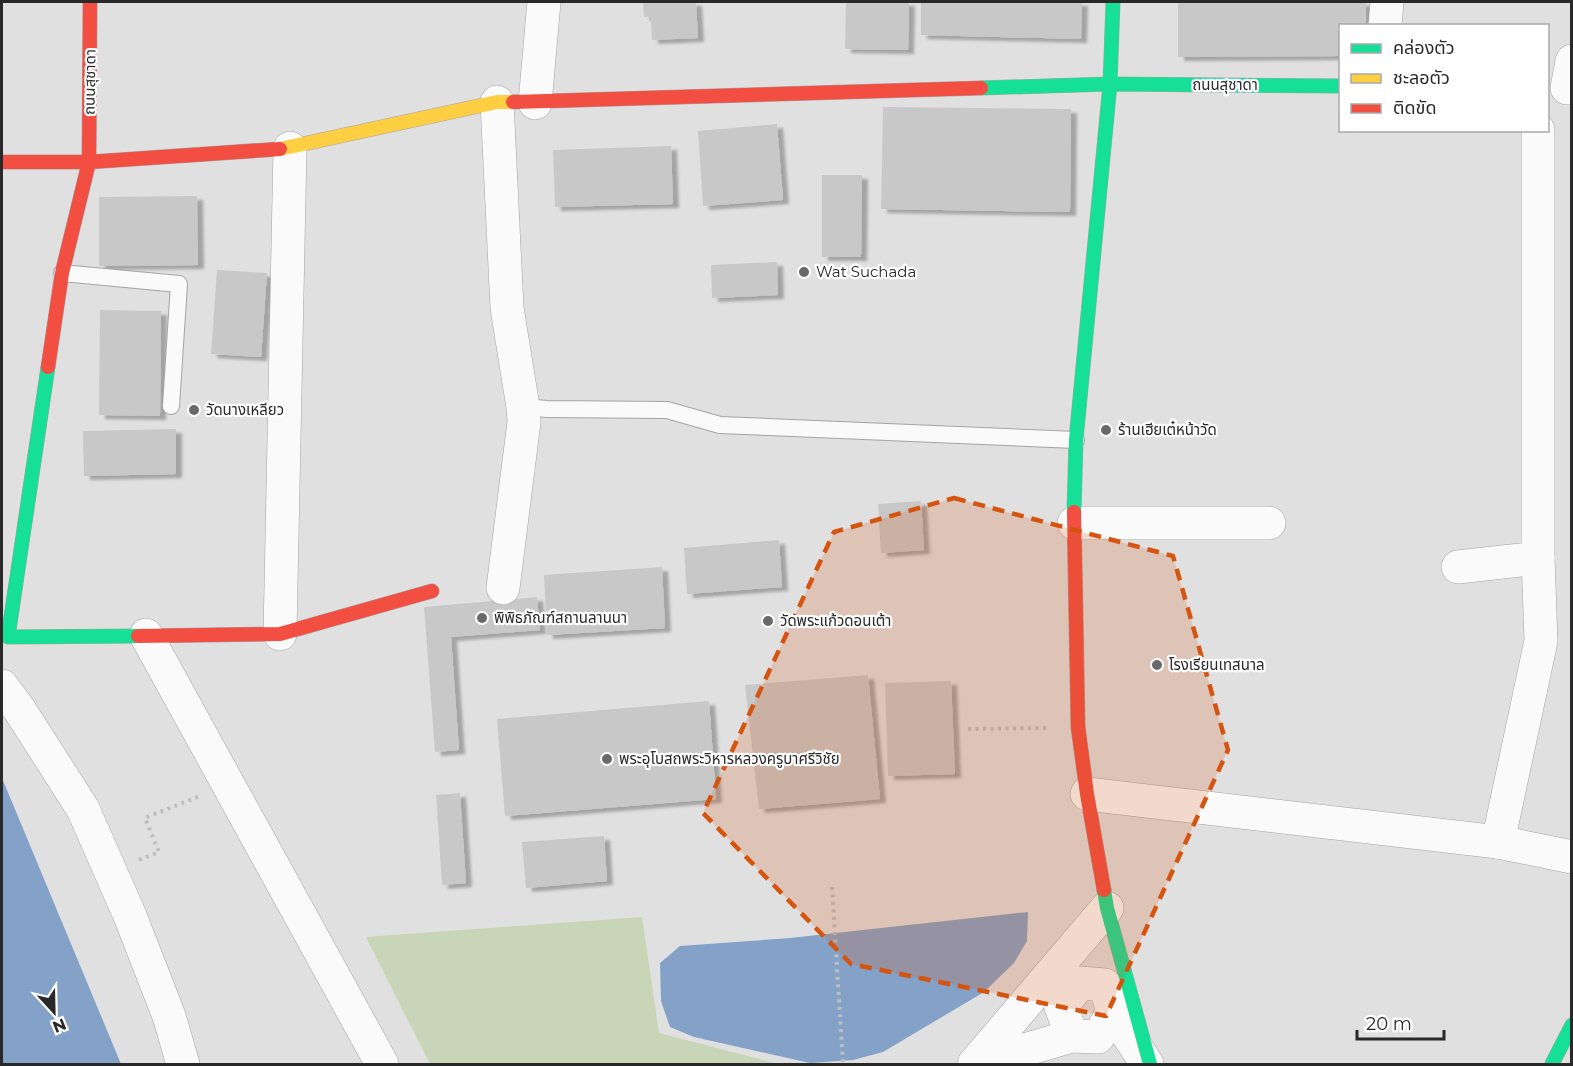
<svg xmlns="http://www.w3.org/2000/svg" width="1573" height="1066" font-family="Montserrat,'Noto Sans Thai',sans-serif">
<defs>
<filter id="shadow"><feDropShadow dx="6" dy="4" stdDeviation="1.5" flood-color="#0004"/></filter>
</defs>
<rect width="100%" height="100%" fill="#e0e0e1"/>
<path fill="#c8d5b6" d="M642,917L659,1033L778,1064H430L366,937Z"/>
<g fill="#84a2c8">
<path d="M2,778L121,1064H2Z"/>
<path d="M1028,912L1027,941L1014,963L984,992L883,1052L853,1060L810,1063L694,1037L670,1027L661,1001L660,963L680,946L790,938Z"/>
</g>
<g fill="#c9c8c9" filter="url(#shadow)">
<path d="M643,2H696L698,38L652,40L651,17H644Z"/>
<path d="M846,2H909L908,50L845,49Z"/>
<path d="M921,2H1082L1081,39L921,35Z"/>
<path d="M1366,2V26H1340V56L1178,57V3Z"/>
<path d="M883,107L1071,109L1070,212L881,209Z"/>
<path d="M777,124L783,200L703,206L698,131Z"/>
<path d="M671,146L673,204L555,207L553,150Z"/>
<path d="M822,175H862L861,257H822Z"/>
<path d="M197,196L198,265L99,266V197Z"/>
<path d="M777,262L778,295L712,298L711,265Z"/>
<path d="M217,270L267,273L261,357L211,354Z"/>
<path d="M100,310L161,311L160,416L99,415Z"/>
<path d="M176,429V474L84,476L83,431Z"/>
<path d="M921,501L924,550L881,553L878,504Z"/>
<path d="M779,540L782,587L687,594L684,548Z"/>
<path d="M662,567L665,628L547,635L544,575Z"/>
<path d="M537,597L540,630L451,637L459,750L435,752L424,607Z"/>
<path d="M868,675L880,799L759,809L745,685Z"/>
<path d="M951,681L955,774L888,776L885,683Z"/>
<path d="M709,701L716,799L505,816L497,719Z"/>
<path d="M460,793L466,883L442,885L436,795Z"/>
<path d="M604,836L607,881L526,888L522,842Z"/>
</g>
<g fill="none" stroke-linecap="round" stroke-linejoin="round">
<g stroke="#a4a4a5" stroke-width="18">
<g id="lane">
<path d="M62,273L179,284L171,406"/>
<path d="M523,407L547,409L667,410L720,425L1076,440"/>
</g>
</g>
<g stroke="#a4a4a5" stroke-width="34">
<g id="street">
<path d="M1385,26L1387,2"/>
<path d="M1567,88L1572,61"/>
<path d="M497,102L507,308L523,407L524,422L503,588"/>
<path d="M535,103L544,2"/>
<path d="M1074,523H1269"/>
<path d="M1458,567L1538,558"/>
<path d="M280,634L290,148"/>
<path d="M146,635L382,1064"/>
<path d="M2,686L19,709L83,809L130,916L169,1016L183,1064"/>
<path d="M1087,794L1498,842L1572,857"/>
<path d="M1498,842L1541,641L1538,558V130"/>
<path d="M1113,1012L1098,1037L1072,1036L1061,1007L1080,983L1105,985L1113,1012L1147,1064"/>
<path d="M974,1064L1107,908"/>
<path d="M976,1064L1072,1036"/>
</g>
</g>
<g stroke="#a4a4a5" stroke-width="15">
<g id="fast">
<path d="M981,88L1110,84L1340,86"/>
<path d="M48,367L8,637L138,636"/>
<path d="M1074,512L1076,440L1110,84L1113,2"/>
<path d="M1104,890L1107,908L1150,1064"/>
<path d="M1552,1064L1572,1025"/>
</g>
</g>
<g stroke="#a4a4a5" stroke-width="15">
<path id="slow" d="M280,149L497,102H513"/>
</g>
<g stroke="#a4a4a5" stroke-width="15">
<g id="jam">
<path d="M513,102L981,88"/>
<path d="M2,162H89L280,149"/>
<path d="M48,367L62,273L89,162L90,2"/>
<path d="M1074,512L1078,727L1087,794L1104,890"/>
<path d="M138,636L280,634L432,591"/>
</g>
</g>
<g stroke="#bfbfc0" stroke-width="4" stroke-dasharray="3 4.5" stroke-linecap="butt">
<path d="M968,729L1048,728"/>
<path d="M139,860L159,852L145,818L200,796"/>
<path d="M832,887L843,1064"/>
</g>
<use href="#lane" stroke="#fafafa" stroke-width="16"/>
<use href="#street" stroke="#fafafa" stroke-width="33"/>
<use href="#fast" stroke="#16e098" stroke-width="14"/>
<use href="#slow" stroke="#ffcf43" stroke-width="14"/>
<use href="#jam" stroke="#f24e42" stroke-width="14"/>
</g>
<path fill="#d5540f" fill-opacity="0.2" stroke="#d5540f" stroke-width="4.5" stroke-dasharray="12 8" stroke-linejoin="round" d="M954,498L1173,556L1228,750L1106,1016L851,964L703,813L834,532Z"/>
<g fill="#69696a" stroke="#fff" stroke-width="2">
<circle cx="804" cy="272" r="6"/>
<circle cx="194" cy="410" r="6"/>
<circle cx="1106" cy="430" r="6"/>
<circle cx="482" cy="618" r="6"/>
<circle cx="768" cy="621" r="6"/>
<circle cx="1157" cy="665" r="6"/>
<circle cx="607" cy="759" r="6"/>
</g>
<g text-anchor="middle" stroke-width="4.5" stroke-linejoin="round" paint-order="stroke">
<g font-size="15" fill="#29292a" stroke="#fff">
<text transform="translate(90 82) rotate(-89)" y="5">ถนนสุชาดา</text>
<text x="1225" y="90">ถนนสุชาดา</text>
</g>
<g font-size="15" fill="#29292a" stroke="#fff" text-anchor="start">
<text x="816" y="277">Wat Suchada</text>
<text x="206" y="415">วัดนางเหลียว</text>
<text x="1118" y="435">ร้านเฮียเต๋หน้าวัด</text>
<text x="494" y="623">พิพิธภัณฑ์สถานลานนา</text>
<text x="780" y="626">วัดพระแก้วดอนเต้า</text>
<text x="1169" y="670">โรงเรียนเทสนาล</text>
<text x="619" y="764">พระอุโบสถพระวิหารหลวงครูบาศรีวิชัย</text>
</g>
</g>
<rect width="1573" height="1066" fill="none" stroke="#29292a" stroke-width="6"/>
<rect x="1339" y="24" width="210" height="108" fill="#ffffff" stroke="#a9a9aa" stroke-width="1.5"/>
<rect x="1351" y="44" width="30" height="9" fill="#16e098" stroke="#a9a9aa" stroke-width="1.5"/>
<text x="1393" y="54" font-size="18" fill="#29292a">คล่องตัว</text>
<rect x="1351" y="74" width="30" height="9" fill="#ffcf43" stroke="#a9a9aa" stroke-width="1.5"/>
<text x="1393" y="84" font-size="18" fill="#29292a">ชะลอตัว</text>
<rect x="1351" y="104" width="30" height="9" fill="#f24e42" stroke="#a9a9aa" stroke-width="1.5"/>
<text x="1393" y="114" font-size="18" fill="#29292a">ติดขัด</text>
<g transform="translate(54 1012) rotate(158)" stroke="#ffffff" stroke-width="4.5" paint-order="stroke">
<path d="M0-4.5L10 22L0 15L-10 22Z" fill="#29292a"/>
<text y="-9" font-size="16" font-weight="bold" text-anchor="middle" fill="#29292a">N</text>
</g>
<path d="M1357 1030v9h87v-9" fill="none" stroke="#29292a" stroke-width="3"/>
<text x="1366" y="1030" font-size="18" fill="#29292a" stroke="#ffffff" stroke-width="4.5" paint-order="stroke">20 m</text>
</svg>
